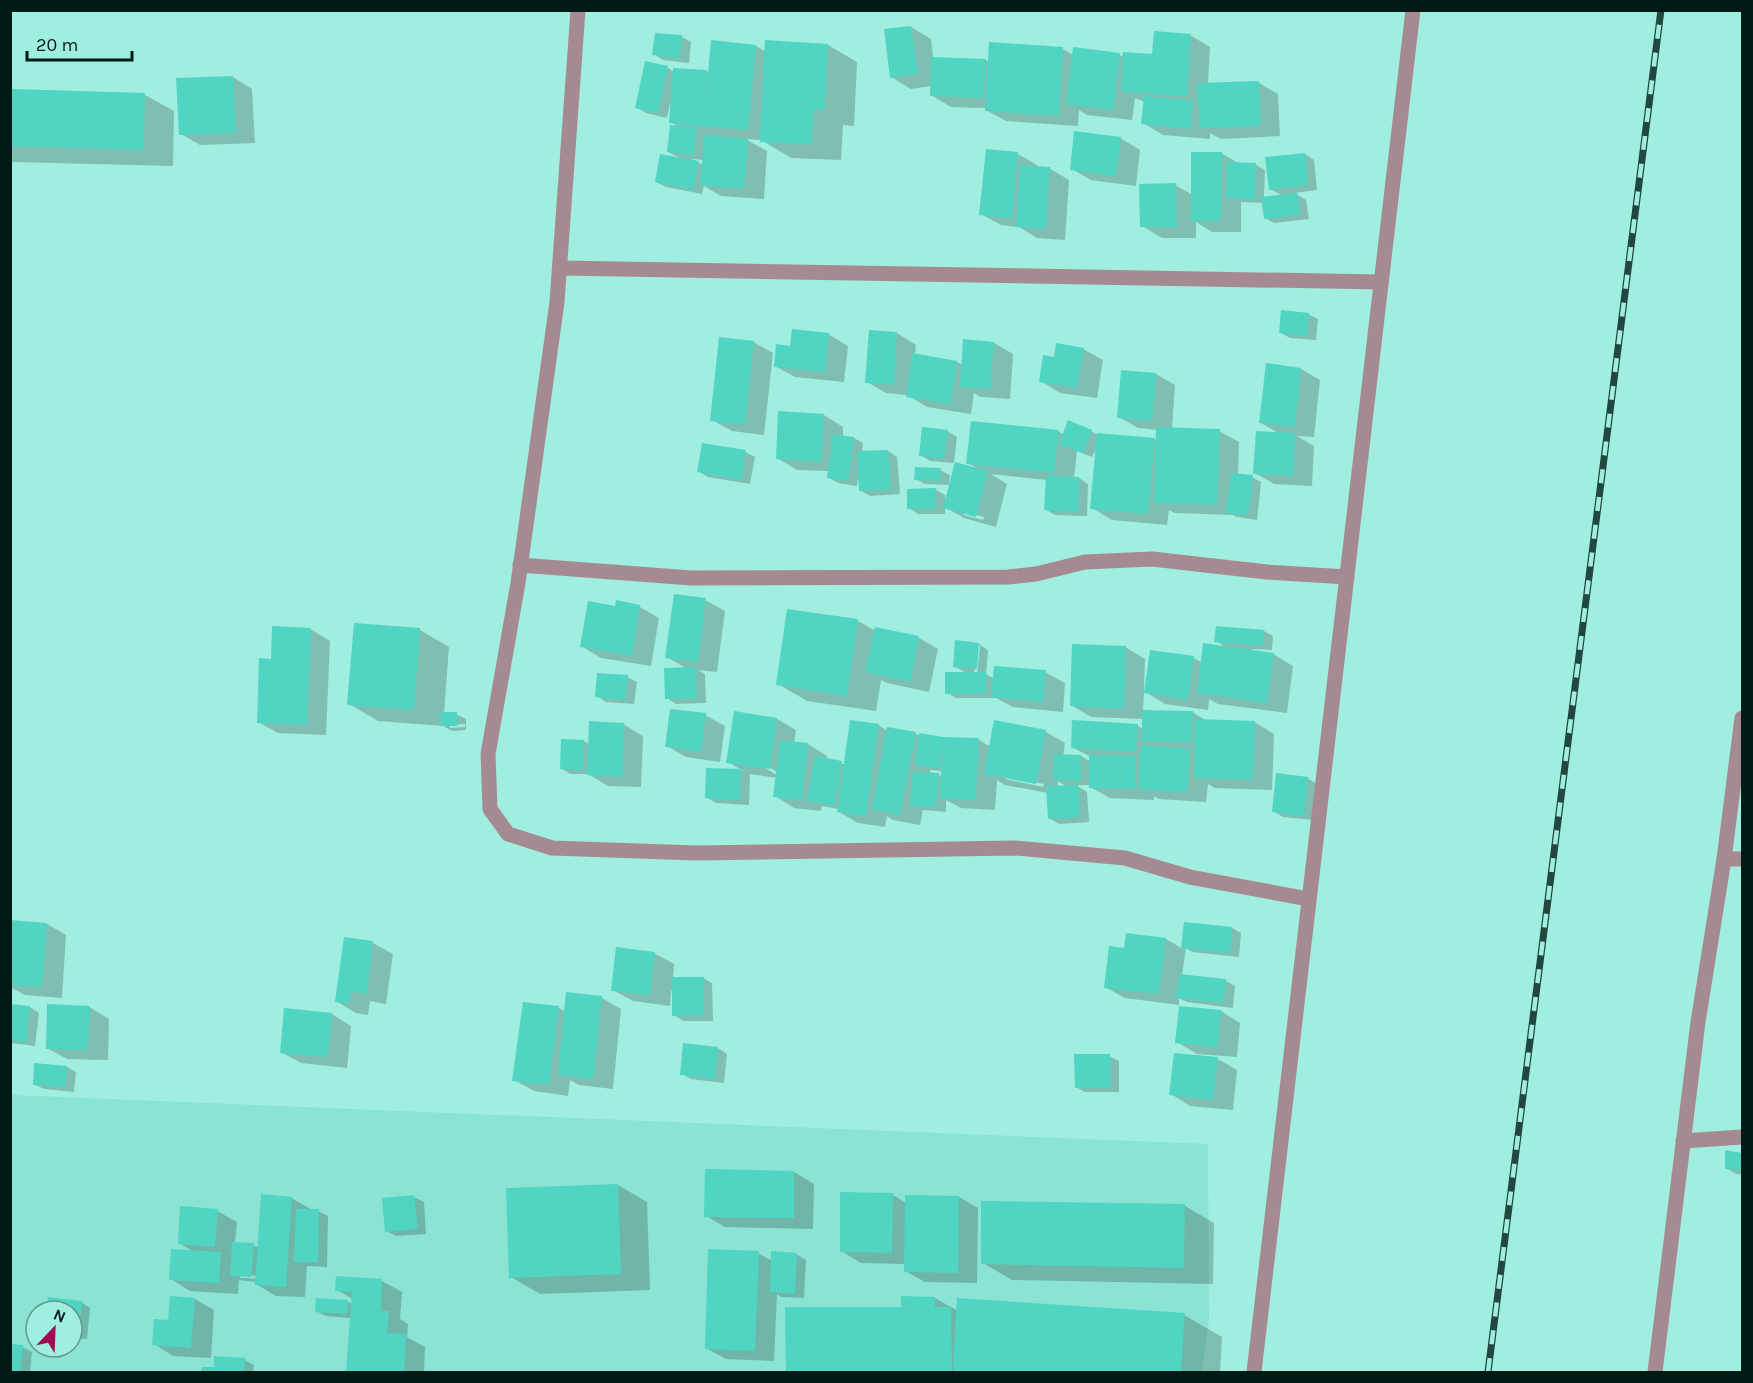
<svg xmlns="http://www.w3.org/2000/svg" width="1753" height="1383" font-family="Karla,sans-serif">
<rect width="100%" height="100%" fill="#a0eedf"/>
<path fill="#8be3d3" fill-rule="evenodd" d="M11,1095L1208,1144L1209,1319L1202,1372H11ZM36,1311H72V1347H36Z"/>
<g fill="#0003" fill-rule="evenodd">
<path d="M911,27L931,39L933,58L986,60L990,63L991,44L1063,49L1073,55H1119L1125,58L1154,56L1190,35L1210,47L1208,84L1259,83L1278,94L1280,136L1221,139L1210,133V139L1163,135L1143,123L1145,102L1135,98L1132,120L1087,115L1079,110L1078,126L1006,121L986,110L987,108L951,107L931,95V86L911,89L891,77Z"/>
<path d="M656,34L682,37L691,42L689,63L663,60L654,54Z"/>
<path d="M713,42L756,46L766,52L828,45L857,62L854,126L843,125L841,160L791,158L761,140L745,139L767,151L764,199L721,196L704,186L702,194L666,187L656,182L680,158L668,152L679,127L671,122L672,104L670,103L667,118L646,113L636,107L668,68L674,72H706L710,74ZM692,159L703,160V165Z"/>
<path d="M233,77L252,89L255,143L200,145L181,134Z"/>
<path d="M10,90L145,95L174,111L173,166L13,162L10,160Z"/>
<path d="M1120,138L1140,150L1136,186L1091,180L1072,169Z"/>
<path d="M1221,153L1240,164L1256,165L1265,170L1264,198L1283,196L1270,189L1305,154L1314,160L1317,190L1294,193L1306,200L1309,219L1274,223L1265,218L1263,203L1241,202V232H1212L1196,222V238H1162L1142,226L1175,185L1193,195Z"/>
<path d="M1018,154L1037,165V167L1049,168L1069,180L1065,240L1037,238L1019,227L1001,225L981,214Z"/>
<path d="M1308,314L1318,319L1316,340L1290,338L1281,333Z"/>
<path d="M897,333L916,345L915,355L957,362L963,365L994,343L1013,354L1010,399L981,397L974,393L971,414L927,407L907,395L886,393L867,382Z"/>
<path d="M828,334L848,346L844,382L795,377L775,366L791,348Z"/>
<path d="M753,342L773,353L764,435L732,431L712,420Z"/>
<path d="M1083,349L1103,360L1097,398L1060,393L1041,381L1055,359Z"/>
<path d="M1301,369L1320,380L1314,437L1297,436L1314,446L1312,486L1274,484L1255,473L1280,434L1261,423Z"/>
<path d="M1156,374L1175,385L1172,429L1219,431L1239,442L1238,475L1252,477L1261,482L1257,520L1237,517L1233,515L1175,513L1169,510L1167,525L1112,520L1092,508L1097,447L1092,457L1077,451L1074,478H1079L1088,484L1087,516L1055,515L1045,509L1047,480L991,474L1007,484L996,527L964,518L945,507V514H918L909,508L936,490L945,495V502L951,485L925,484L916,479L940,470L950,475L949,484L978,469L968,463L1058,431L1064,435L1091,431L1098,435L1157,440V430L1138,428L1119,417ZM964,512L984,517L983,520L964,515Z"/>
<path d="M824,415L843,427V437L854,438L863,443L862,453L888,451L897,457L900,494L870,496L861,491L860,479H858L857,486L838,483L828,477L829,471L797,470L777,458Z"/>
<path d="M947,431L957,437L954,463L930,461L921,455Z"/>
<path d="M745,452L755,457L750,484L708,477L698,471Z"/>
<path d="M705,600L725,611L717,672L698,670L705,674L706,703L676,704L667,698L687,669L667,657Z"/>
<path d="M617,602L640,607L659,618L651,666L601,658L581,646L617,608Z"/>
<path d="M858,621L876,631V629L919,638L938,649L929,692L887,683L881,680L876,711L807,701L778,684Z"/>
<path d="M310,629L330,641L326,735L278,733L258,722L272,660Z"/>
<path d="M420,630L449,647L444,714H456L466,719V730L452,731L443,726L378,721L349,704ZM465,724V727L450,728V725Z"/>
<path d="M1264,631L1273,636L1272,650L1252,649L1251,651L1273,654L1293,666L1287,713L1218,704L1209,699L1208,710L1165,704L1144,691L1143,711L1192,712L1207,721L1254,722L1274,734L1272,790L1215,788L1208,784L1206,802L1159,799L1154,796V800L1110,798L1090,787V785H1076L1087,792L1089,822L1059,824L1049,818L1048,793L1005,785L997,780L995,810L961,808L946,800V812L923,810L920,825L893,820L887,816L885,827L858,823L839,812V809L822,806L821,811L794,808L775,796L777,778L750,774L749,805L716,803L706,797L707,769L743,771L728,762L777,719L796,730L794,743L808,744L827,756V760L846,765L878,725L888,731L916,734L920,736L979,740L991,747L995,722L1046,732L1065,743L1063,756H1081L1091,762V757L1072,747L1138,726L1143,729L1144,719L1091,717L1071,705L1125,647L1145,659L1144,691H1146L1151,652L1194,658L1202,663L1227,648L1216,641ZM764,764L777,772V775L763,767ZM930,770L943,771L942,777L939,775L930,774ZM1005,776L1044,784L1043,787L1005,779ZM1058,781L1067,787H1057Z"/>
<path d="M979,644L988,650L986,674L994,679L1045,672L1065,683L1063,712L1013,707L996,698H956L947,693L968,674L954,666ZM977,646H980L977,676H974Z"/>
<path d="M627,677L637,682L634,704L606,702L597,696Z"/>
<path d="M705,715L725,726L720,762L686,757L667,746Z"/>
<path d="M623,724L643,736L641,787L608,786L588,774H570L561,768L562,740L584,741L589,744Z"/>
<path d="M1307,778L1317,784L1313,820L1283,817L1273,811Z"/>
<path d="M10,920L14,922L47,924L66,935L62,998L25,995L10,987Z"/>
<path d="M1185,924L1232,928L1241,933L1239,957L1192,952L1186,948L1182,976L1226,981L1235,986L1233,1008L1187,1002L1179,998V1005L1125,998L1105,987L1125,950L1127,935L1166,939L1183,949Z"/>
<path d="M345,939L373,943L393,954L386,1004L370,1001L368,1015L356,1013L336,1001Z"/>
<path d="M654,953L674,964L673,978H703L712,983L713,1021H683L674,1015L673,991H671L670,1006L633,1001L613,990Z"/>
<path d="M602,998L621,1009L613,1089L579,1085L570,1080L568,1096L534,1091L514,1080L559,1008L566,1012Z"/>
<path d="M10,1005L30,1007L39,1013L35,1046L10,1043Z"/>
<path d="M89,1007L109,1019L108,1060L67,1059L47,1048Z"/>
<path d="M1221,1011L1240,1023L1237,1057L1197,1054L1177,1042Z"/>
<path d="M332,1014L351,1026L347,1068L301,1063L281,1052Z"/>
<path d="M718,1048L727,1054L724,1083L691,1079L682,1074Z"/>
<path d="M1109,1056L1119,1061V1092H1085L1076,1087Z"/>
<path d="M1218,1059L1237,1070L1233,1110L1190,1106L1171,1094Z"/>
<path d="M67,1067L76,1072L74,1092L44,1089L34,1084Z"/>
<path d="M1727,1152L1742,1155V1174H1736L1726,1168Z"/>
<path d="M794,1172L814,1184L813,1229L725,1227L706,1216Z"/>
<path d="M618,1185L647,1202L650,1290L540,1294L511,1277Z"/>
<path d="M893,1195L906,1203L959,1197L978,1208L977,1283L925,1282L905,1271V1264L861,1263L841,1251Z"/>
<path d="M414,1197L424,1202L426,1234L396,1236L386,1231Z"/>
<path d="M291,1198L311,1209L318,1211L328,1216L327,1267L307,1266L305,1297L276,1296L256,1284V1282L239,1280L238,1294L190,1291L171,1279L194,1252L179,1243L217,1211L237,1222L235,1243L253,1245L259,1248ZM240,1275L259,1276V1279L240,1278Z"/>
<path d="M1185,1206L1214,1223L1213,1284L1012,1280L983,1263Z"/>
<path d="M758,1253L772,1261L796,1254L806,1260L804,1298L781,1297L777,1294L774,1361L726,1359L706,1348Z"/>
<path d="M338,1277L382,1281L402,1292L400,1319L408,1324L407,1337L425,1347L424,1372H348L351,1318L326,1316L316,1311L348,1302L352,1304L353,1299L337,1290Z"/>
<path d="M903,1298H935L958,1311L1184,1315L1222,1337L1220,1372H791L787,1370L903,1309Z"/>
<path d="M195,1299L214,1310L211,1358L173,1356L154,1344L169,1321Z"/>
<path d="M81,1302L90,1308L87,1339L72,1338V1311H48Z"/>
<path d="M10,1346L22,1347L32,1352L30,1372H10Z"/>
<path d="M244,1360L254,1365L253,1372H203V1368L215,1369Z"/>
</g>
<g fill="#4fd5c1">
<path d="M911,26L918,74L890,78L884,29Z"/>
<path d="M1154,31L1191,34L1187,96L1121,92L1123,52L1152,54Z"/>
<path d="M655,33L682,35L680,59L652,55Z"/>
<path d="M711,40L756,45L748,130L669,123L673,68L707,70L705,106Z"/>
<path d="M765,40L828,44L825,110L814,109L812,144L760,142Z"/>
<path d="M989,42L1063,47L1059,116L985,111Z"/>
<path d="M1073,47L1120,53L1113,110L1066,104Z"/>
<path d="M931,57L986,59L984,98L930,96Z"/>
<path d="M645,61L668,66L658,113L635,108Z"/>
<path d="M233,76L236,133L179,135L176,78Z"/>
<path d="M1259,81L1261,126L1200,128L1197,83Z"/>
<path d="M10,89L145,93L144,150L10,146Z"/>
<path d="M1144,96L1193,101L1191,129L1141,124Z"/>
<path d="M670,125L697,127L694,156L667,152Z"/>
<path d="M1074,131L1121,137L1116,176L1070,170Z"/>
<path d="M704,135L748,139L744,189L700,185Z"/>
<path d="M986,149L1018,152L1012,219L979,215Z"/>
<path d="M1191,152H1222L1221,221H1191Z"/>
<path d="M1305,153L1308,185L1269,190L1265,157Z"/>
<path d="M660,154L699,161L693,190L655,182Z"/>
<path d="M1227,162L1256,163L1255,199L1226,198Z"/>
<path d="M1020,165L1050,167L1046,229L1016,227Z"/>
<path d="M1176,183L1177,227H1140L1139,184Z"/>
<path d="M1297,193L1300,215L1264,219L1261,197Z"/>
<path d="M1281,310L1309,313L1307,336L1279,333Z"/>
<path d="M792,329L829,333L825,372L774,367L776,344L790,346Z"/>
<path d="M869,330L897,332L894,385L865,383Z"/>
<path d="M719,337L754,341L745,425L710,421Z"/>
<path d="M963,339L994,342L990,389L960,387Z"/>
<path d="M1056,343L1084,348L1077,388L1039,382L1043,355L1054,357Z"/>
<path d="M912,353L957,361L951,404L906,397Z"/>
<path d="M1266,363L1301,368L1295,427L1259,423Z"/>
<path d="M1121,370L1156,373L1152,421L1117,418Z"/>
<path d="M778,411L824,414L821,462L776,459Z"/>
<path d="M1068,420L1092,430L1083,453L1059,444Z"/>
<path d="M971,421L1059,430L1054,473L966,464Z"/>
<path d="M922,427L948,430L944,459L919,456Z"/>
<path d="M1156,427L1220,429L1217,505L1154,503Z"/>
<path d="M1256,431L1295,433L1293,476L1253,474Z"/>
<path d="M1097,433L1155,438L1148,514L1090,509Z"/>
<path d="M833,434L854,437L848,481L827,478Z"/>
<path d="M702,443L746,450L741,480L697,472Z"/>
<path d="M888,450L891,490L859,491L857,451Z"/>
<path d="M955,462L988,471L976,517L943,508Z"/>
<path d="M915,467L941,468L940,481L914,480Z"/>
<path d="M1231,473L1253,475L1248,515L1226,513Z"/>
<path d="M1046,476L1079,477L1078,512L1044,510Z"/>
<path d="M936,488V509H907V489Z"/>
<path d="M674,594L706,598L698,662L665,658Z"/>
<path d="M616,600L640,605L632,656L580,647L588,601L615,606Z"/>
<path d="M787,609L858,619L847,696L776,685Z"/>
<path d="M354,623L420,628L414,710L347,705Z"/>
<path d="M272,626L311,628L307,725L257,723L259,658L271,659Z"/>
<path d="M1216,626L1264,630L1263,646L1214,642Z"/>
<path d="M875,627L919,636L910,682L865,672Z"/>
<path d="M955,640L979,643L977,669L953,667Z"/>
<path d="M1203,643L1274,653L1267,703L1197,693Z"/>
<path d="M1072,644L1126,646L1124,709L1070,706Z"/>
<path d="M1150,650L1194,656L1188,700L1144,693Z"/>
<path d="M994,666L1046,670L1043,702L991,697Z"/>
<path d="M696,667L697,699H665L664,668Z"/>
<path d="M945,672H986V693L945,694Z"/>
<path d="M597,673L628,675L625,700L595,697Z"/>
<path d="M670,709L706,713L701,752L665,747Z"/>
<path d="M1142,710L1193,711L1192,742L1142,741Z"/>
<path d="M734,711L777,718L770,769L726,763Z"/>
<path d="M440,712H457V726H441Z"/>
<path d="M1195,719L1255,721L1253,780L1194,778Z"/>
<path d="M850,720L879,724L866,816L837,812Z"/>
<path d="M994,720L1046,730L1036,784L984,774Z"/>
<path d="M1072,720L1138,724L1136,752L1071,748Z"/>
<path d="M589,721L624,723L622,777L587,775Z"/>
<path d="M887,727L916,732L900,815L872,809Z"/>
<path d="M919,733L943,737L979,738L976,800L940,798L942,742L939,768L915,765Z"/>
<path d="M561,739L584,740L583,770L560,769Z"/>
<path d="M780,740L808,743L802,800L773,797Z"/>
<path d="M1141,745L1190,749L1187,792L1138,789Z"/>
<path d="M1054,754L1081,755V781L1053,780Z"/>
<path d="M1089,755L1135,756V789L1089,788Z"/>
<path d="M815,756L842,761L834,806L807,801Z"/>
<path d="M706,768L741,769L740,800L705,798Z"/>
<path d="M913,772L939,773L936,807L910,806Z"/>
<path d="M1276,773L1308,777L1304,816L1272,812Z"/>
<path d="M1078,785L1080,817L1048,819L1046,786Z"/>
<path d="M10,920L47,923L42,987L10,985Z"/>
<path d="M1184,922L1232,927L1230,953L1181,948Z"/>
<path d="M1126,933L1166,938L1159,994L1104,988L1109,946L1124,948Z"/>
<path d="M344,937L373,941L367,994L351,991L349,1004L335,1002Z"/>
<path d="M616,947L655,952L650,995L611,991Z"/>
<path d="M1179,974L1226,979L1224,1003L1176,998Z"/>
<rect x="672" y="977" width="32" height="39"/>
<path d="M566,992L602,996L593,1079L558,1075Z"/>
<path d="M523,1002L559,1006L549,1085L512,1081Z"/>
<path d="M10,1004L30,1006L26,1042L10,1040Z"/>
<path d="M47,1004L90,1006L88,1050L46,1049Z"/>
<path d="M1179,1006L1221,1010L1218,1047L1175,1043Z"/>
<path d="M284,1008L332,1013L328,1057L280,1053Z"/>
<path d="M683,1043L718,1047L715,1079L680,1075Z"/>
<path d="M1174,1053L1218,1057L1213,1100L1169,1095Z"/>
<path d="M1074,1054H1110V1088H1075Z"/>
<path d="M34,1063L67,1066L65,1087L33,1085Z"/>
<path d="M1725,1150L1742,1153V1170L1725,1169Z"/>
<path d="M705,1169L794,1171V1218L704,1217Z"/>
<path d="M618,1184L621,1274L509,1278L506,1188Z"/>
<path d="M840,1192L893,1193L892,1253L840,1252Z"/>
<path d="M261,1194L292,1197L286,1287L255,1285Z"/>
<path d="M414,1195L418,1229L385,1232L382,1198Z"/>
<path d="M905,1195L959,1196L958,1273L904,1272Z"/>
<path d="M981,1201L1185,1204L1184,1268L981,1264Z"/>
<path d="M180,1206L218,1209L215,1247L178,1244Z"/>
<path d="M296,1209H319L318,1262H294Z"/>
<path d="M232,1242L254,1243L251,1277L230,1276Z"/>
<path d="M171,1249L221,1252L219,1283L169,1280Z"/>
<path d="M708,1249L759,1251L755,1351L705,1349Z"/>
<path d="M771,1251L797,1253L795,1294L770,1292Z"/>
<path d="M336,1276L382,1279L381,1311H389L387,1333L406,1334L404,1372H346L352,1292L335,1291Z"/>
<path d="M170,1296L195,1298L191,1348L152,1345L154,1319L168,1320Z"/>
<path d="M901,1296L935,1297V1307H951L952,1371H786L785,1307H901Z"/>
<path d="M48,1297L82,1301L78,1335L72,1334V1311H47Z"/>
<path d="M316,1298L348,1300L347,1314L315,1312Z"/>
<path d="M957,1298L1185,1313L1181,1372H975L953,1371Z"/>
<path d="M10,1344L23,1345L20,1372H10Z"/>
<path d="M214,1356L245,1358L244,1372H201L202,1367H214Z"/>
</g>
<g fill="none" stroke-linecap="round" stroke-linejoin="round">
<g stroke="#a68a91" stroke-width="15">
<path d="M578,10L557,302L518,583L488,754L490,809L508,834L552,848L696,853L1015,848L1125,858L1190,877L1309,899"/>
<path d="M560,268L1381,282"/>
<path d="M520,565L691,578L1008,577L1036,574L1085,562L1152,559L1267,572L1347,577"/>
<path d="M1724,859H1742"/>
<path d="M1683,1141L1742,1137"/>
<path d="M1254,1372L1413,10"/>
<path d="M1655,1372L1698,1022L1724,859L1742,718"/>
</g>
<g stroke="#224740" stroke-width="7">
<path id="rail" d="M1488,1372L1661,10"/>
</g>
<use href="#rail" stroke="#a0eedf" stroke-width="4.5" stroke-dasharray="14" stroke-linecap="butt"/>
</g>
<rect width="1753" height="1383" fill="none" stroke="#001a15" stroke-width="24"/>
<g transform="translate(54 1329) rotate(23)"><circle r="28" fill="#a0eedf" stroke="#60998e" stroke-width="1.5"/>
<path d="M0-4.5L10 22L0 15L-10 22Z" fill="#a00b51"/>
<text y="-9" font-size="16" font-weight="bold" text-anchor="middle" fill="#001a15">N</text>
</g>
<path d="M27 51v9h105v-9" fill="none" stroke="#001a15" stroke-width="3"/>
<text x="36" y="51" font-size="18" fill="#001a15" stroke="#a0eedf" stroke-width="4.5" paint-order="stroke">20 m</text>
</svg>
